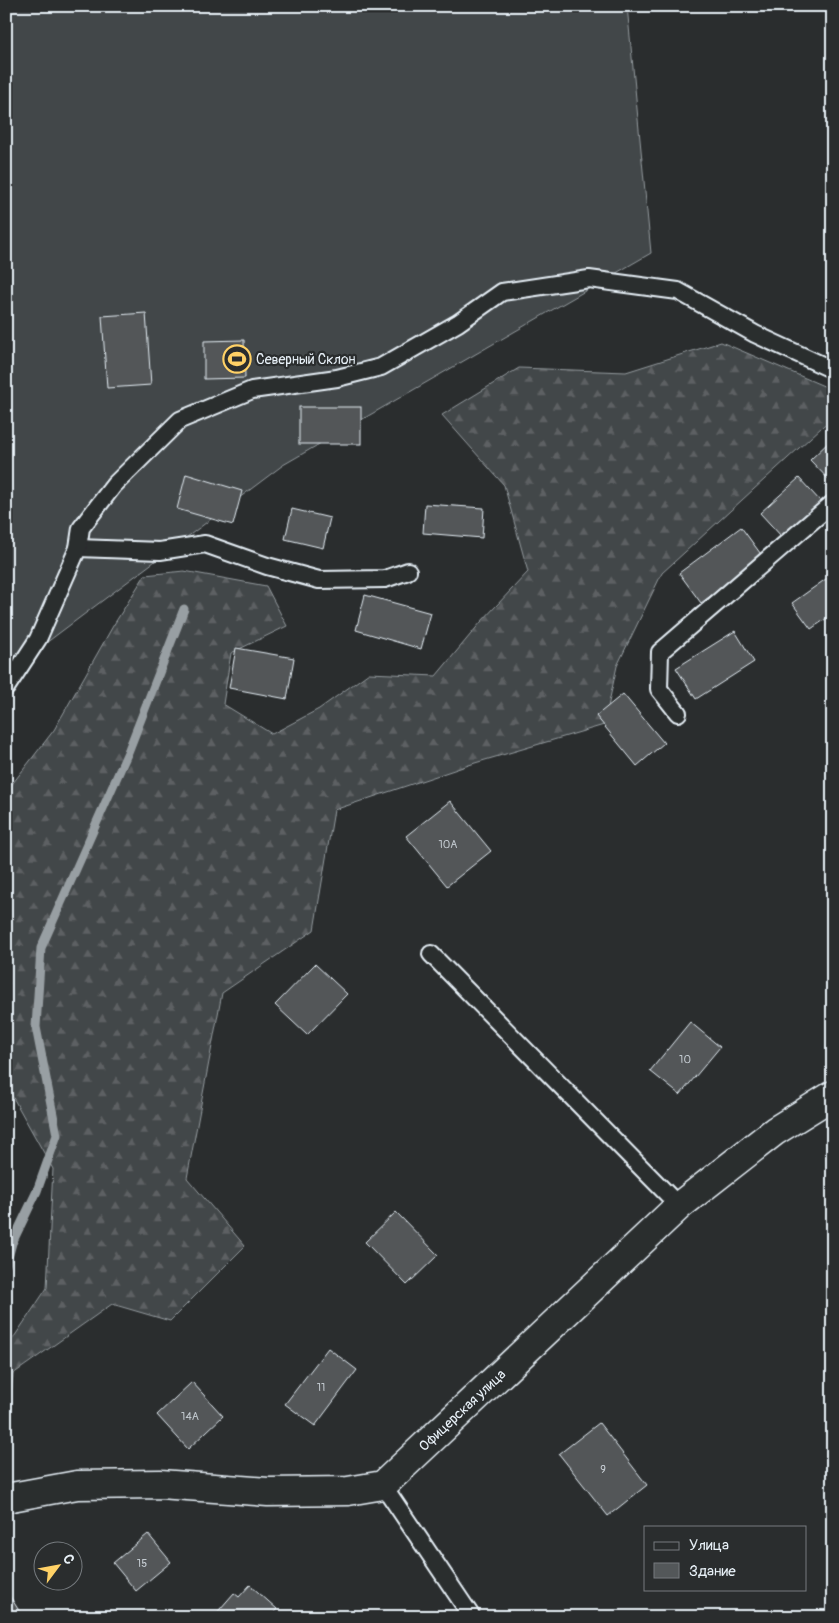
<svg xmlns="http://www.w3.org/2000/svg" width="839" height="1623" font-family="Pangolin,sans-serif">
<defs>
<pattern id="forest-firs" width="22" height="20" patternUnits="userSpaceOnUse" patternTransform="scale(1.25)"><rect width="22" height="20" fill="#424648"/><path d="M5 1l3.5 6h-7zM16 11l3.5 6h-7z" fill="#5d6163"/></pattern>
</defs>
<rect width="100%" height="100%" fill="#2a2d2e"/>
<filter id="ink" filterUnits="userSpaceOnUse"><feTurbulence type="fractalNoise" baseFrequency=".02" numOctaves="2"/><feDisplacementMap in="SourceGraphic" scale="10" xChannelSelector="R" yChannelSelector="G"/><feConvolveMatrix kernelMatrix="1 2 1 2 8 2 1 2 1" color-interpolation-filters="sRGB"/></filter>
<g filter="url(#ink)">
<path fill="url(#forest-firs)" stroke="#959ca0" d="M721,342L833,390V417L662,573L617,666L604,725L475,763L334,810L314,930L222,993L187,1178L245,1246L170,1321L112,1304L13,1374L11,1395L6,1396V1349L47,1288L53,1169L6,1085V792L54,730L113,626L145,575L184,571L266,586L287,626L231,653L223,704L272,734L319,709L369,673L436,676L481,622L528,572L504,485L442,415L519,368L626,372Z"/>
<path fill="#424648" stroke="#959ca0" d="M6,6H627L651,253L283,465L6,673Z"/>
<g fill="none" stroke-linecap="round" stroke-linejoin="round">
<path stroke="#989fa3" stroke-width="9" d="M6,1265L12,1243L37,1191L57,1135L36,1027L41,948L128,752L184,609"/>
</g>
<g fill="#535759" stroke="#e8f1f8">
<path d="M146,313L151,385L107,388L102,316Z"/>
<path d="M244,340L245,378L204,379V341Z"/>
<rect x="299" y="407" width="62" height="37"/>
<path d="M833,438V484L810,460Z"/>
<path d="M186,474L242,491L233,525L177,509Z"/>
<path d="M799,478L821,502L782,537L760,513Z"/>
<path d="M425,504L484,508L482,538L423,533Z"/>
<path d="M292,509L330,518L323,548L285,539Z"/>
<path d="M741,527L763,557L701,603L679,573Z"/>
<path d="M833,574V614L811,629L792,603Z"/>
<path d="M365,595L431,613L421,649L356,630Z"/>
<path d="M735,631L754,662L696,699L676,668Z"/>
<path d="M236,648L294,658L287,699L229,688Z"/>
<path d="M623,694L664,743L637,766L596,716Z"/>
<path d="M450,801L491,851L447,886L406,836Z"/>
<path d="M315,964L347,994L307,1035L275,1005Z"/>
<path d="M690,1022L720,1047L680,1095L650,1071Z"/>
<path d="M396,1212L438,1255L407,1285L365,1242Z"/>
<path d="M328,1348L357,1370L315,1426L285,1404Z"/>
<path d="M192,1382L223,1416L188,1449L157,1415Z"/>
<path d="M599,1423L647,1485L608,1516L559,1454Z"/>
<path d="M148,1534L171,1562L136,1591L113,1563Z"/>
<path d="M250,1585L277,1609L270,1617H213L234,1593L239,1597Z"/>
<path d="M6,1590L23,1617H6Z"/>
</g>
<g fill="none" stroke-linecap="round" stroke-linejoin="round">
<g stroke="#e8f1f8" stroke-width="20">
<g id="lane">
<path d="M78,548L160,551L205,544L267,566L319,580L385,579L408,571"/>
<path d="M6,688L38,639L78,548L81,528L114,485L180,420L252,390L337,378L381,367L458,323L502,292L589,279L678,291L755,334L833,370"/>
<path d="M678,713L659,689L660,652L833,503"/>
<path d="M431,954L679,1206"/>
<path d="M383,1485L472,1617"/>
</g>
</g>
<g stroke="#e8f1f8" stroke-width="31">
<path id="secondary" d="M6,1498L77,1485L160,1484L268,1492L348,1491L383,1485L679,1206L775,1131L833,1095"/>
</g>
<use href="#lane" stroke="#2a2d2e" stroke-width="16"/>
<use href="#secondary" stroke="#2a2d2e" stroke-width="28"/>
</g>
</g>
<defs>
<g id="stadium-ring" transform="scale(1.4375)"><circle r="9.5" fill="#2a2d2e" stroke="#ffd166" stroke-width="1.5"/><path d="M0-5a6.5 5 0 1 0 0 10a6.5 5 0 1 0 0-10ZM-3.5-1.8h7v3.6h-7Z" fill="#ffd166"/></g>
</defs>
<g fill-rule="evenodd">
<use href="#stadium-ring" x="237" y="359"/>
</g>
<g text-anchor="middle" stroke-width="4.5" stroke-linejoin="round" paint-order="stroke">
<g font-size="11" fill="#c3cad0">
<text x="448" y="848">10А</text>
<text x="685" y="1063">10</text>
<text x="321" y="1391">11</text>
<text x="190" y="1420">14А</text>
<text x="603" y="1473">9</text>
<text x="142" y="1567">15</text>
</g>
<g font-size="14" fill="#e8f1f8" stroke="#2a2d2e" text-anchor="start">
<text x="256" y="364">Северный Склон</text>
</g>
<g font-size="14" fill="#e8f1f8" stroke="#2a2d2e">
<text transform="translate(462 1410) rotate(-43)" y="5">Офицерская улица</text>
</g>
</g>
<rect width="839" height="1623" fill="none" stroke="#2a2d2e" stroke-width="25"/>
<rect x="12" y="12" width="814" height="1598" fill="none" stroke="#e8f1f8" stroke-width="2" filter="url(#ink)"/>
<rect x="644" y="1526" width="162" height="65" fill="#2a2d2e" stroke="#767b7f"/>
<rect x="654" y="1542" width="25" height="8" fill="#2a2d2e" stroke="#767b7f"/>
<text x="689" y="1550" font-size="15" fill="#e8f1f8">Улица</text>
<rect x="654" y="1563" width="25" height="15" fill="#535759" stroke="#767b7f"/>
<text x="689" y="1576" font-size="15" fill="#e8f1f8">Здание</text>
<g transform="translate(58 1566) rotate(58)"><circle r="24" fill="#2a2d2e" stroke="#767b7f"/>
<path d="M0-4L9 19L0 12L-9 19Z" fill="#ffd166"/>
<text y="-8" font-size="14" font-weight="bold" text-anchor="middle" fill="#e8f1f8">С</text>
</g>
</svg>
